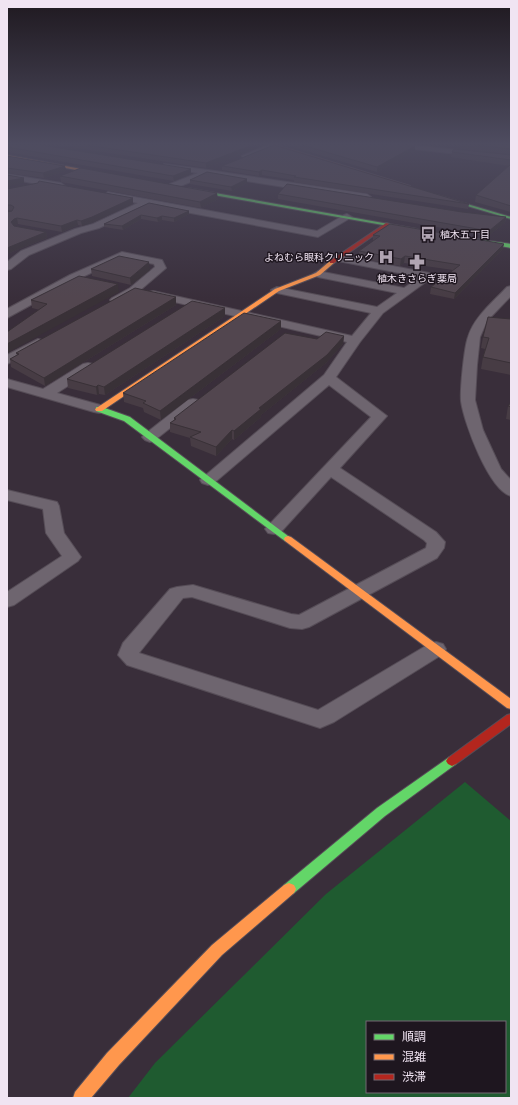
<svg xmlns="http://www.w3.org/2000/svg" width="518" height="1105" font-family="Inter,'Noto Sans JP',sans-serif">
<rect width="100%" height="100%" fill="#392e3a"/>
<path fill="#1f5b30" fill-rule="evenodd" d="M465,782L511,821V1098H128L155,1063L326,894ZM367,1022H505V1092H367Z"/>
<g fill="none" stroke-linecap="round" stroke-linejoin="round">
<g stroke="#564d57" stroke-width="2">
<g id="street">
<path d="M267,145H277L249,158H243L242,156Z"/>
<path d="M392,145H414L511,156V160L396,147Z"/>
<path d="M164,164L208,170L367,194L371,197L367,200L208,175L173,189L170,188L169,186L170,184L198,173L164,168Z"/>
<path d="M7,174L61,183L65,186L61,189L7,178Z"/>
<path d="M108,192L317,231L344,215L347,214L352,217L318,237L148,205L99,228L81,233L29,255L11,269L7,270V262L21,251L75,229L93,224L138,203L105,197L104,195Z"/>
<path d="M122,252L162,260L166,268L138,292L116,303L112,302L110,300L112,298L130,288L155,267L154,264L123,258L78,279L7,318V309L70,275Z"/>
<path d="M337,255L429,273L434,276L383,313L360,342L336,377L387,416L340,468L436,532L445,542L444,548L437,558L309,627L302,629L290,628L192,597L183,598L139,653L318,710L429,644L436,642L443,644L446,649L443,654L334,722L320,728L127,665L118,655L123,643L170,589L177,587L193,585L291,614L299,615L426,548L427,543L424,540L331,477L280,533L274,534L268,533L265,529L371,417L329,385L214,483L208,485L202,483L200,480L324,375L347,342L153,297L149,296L147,294L149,292L153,291L352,336L371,313L277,293L271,290L277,287L377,307L397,293L318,277L313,274L318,271L404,288L420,277L333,260L332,258Z"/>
<path d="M511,286V296L487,321L480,337L477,365L475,400L483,430L501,469L511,480V496C489,490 464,423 461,401C460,390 464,348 468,337C474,317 493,302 507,287Z"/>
<path d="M38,339L42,340L44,343L42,346L7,364V355Z"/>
<path d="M88,363L93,364L95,367L93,370L57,393L104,406L106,409L104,412L99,413L94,412L7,387V379L43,389L83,364Z"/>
<path d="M193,399L198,400L200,403L198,406L155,440L150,442L145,440L142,437L145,434L188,400Z"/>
<path d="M7,490L57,502L59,506L64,533L81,557L78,561L14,605L7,607V592L62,556L46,533L43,509L7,500Z"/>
</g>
</g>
<g stroke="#564d57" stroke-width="2">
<g id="fast">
<path d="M187,188L417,229L419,230L417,231L185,190Z"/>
<path d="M437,195L511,217V219L437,197Z"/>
<path d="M475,239L511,244V248L473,241V240Z"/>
<path d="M96,407H102L130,417L292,539L291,541H285L124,421L96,411Z"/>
<path d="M452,756L456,758L458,761L456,764L385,816L294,893L289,895L284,893L282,889L284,885L377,808L448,758Z"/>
</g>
</g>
<g stroke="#564d57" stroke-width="2">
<g id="slow">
<path d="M7,155L108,174L110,175L108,176L7,157Z"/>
<path d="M330,261L335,262L320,275L279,291L102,411H96L95,409L275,289L316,273Z"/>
<path d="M288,536L291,537L511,699V709L507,708L285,541L284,539L285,537Z"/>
<path d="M289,883L294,885L296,889L294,893L222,955L119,1065L91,1098H73L75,1092L107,1053L212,945L284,885Z"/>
</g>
</g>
<g stroke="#564d57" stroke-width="2">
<g id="jam">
<path d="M271,145H276L410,186L406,187Z"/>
<path d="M386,223L390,224L334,263H330V261Z"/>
<path d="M511,714V724L456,764L452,766L448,764L446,761L448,758L507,715Z"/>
</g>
</g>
<use href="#street" fill="#6e656f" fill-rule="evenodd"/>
<use href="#fast" fill="#63d668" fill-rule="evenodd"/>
<use href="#slow" fill="#ff974d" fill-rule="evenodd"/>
<use href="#jam" fill="#b3261e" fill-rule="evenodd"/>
</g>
<g fill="#473c44">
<path d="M7,145L191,169V174L174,181L7,152Z"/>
<path d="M57,145H264L206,168Z"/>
<path d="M274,145L469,204L468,209L294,182V180L262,175L259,176L222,170V166Z"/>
<path d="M286,145H405L415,151L377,172Z"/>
<path d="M461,145H511V154L460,149Z"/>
<path d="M452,152L511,155V212L475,202L476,195L509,166L451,157Z"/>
<path d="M7,156L65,166L66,171L44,178L7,173Z"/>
<path d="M60,176L218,199L201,208L61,182Z"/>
<path d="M247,179V183L232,191L190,184V180Z"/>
<path d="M7,190L133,198V204L92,223L82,226L78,225L62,232L18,224L15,225L14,226L46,232L47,238L7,254L13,211L7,210Z"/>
<path d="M278,194L462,212L506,217L505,223L488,236L278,199Z"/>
<path d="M149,203L189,211V214L174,222L162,220L158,222L141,219L123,230L104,227V224Z"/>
<path d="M373,235L504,244L502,250L454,299L430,294L431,287L453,270L404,263L400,266L359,258V251L373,241Z"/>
<path d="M91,269L150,270L131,285L92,276Z"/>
<path d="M119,292L40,310L32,308L31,300Z"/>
<path d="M176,297V305L45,386L11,367L10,359L17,355L16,353Z"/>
<path d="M225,316L105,395L99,394L97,395L68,388L67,379Z"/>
<path d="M511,319V375L481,369L483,357L485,349L481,348L483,337Z"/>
<path d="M281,321V329L161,420L144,412L143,408L124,402L123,393Z"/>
<path d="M344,336L343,344L326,363L261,415V417L234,440L232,439L216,456L191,446L190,438L170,432V423L174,420V418L317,339Z"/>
<path d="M511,402V420L506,419L508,406Z"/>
</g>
<g fill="#393137">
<path d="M252,145H264L206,168V163Z"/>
<path d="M415,146V151L377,172V167Z"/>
<path d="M65,166L66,171L44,178L43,173Z"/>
<path d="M191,169V174L174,181L173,176Z"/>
<path d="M262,170V175L259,176V172Z"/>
<path d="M24,178V183L7,187V181Z"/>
<path d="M247,179V183L232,191L231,187Z"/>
<path d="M217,193L218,199L201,208L200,202Z"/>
<path d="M133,198V204L92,223L82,226L81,221Z"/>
<path d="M189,211V214L174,222V218Z"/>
<path d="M141,215V219L123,230L122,226Z"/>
<path d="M162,216V220L158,222L157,218Z"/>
<path d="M506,217L505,223L488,236L489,231Z"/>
<path d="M17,218L18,224L15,225L12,228L11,222L14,219Z"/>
<path d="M77,220L78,225L62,232L61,226Z"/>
<path d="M46,232L47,238L7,254V248Z"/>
<path d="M504,244L502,250L454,299L455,293Z"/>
<path d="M405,256L404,263L400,266L401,259Z"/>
<path d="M149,262L150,270L131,285L130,278Z"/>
<path d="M118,284L119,292L7,353V344Z"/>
<path d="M176,297V305L45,386L44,378Z"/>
<path d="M225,308V316L105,395L104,387Z"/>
<path d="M281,321V329L161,420L160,411Z"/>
<path d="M344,336L343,344L326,363L261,415V417L234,440V431L259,408Z"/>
<path d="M98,385L99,394L97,395L96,387Z"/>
<path d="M232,430V439L216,456V447Z"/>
</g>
<g fill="#52464f" stroke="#393137">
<path d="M7,145H41L191,169L173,176L7,147Z"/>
<path d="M86,145H252L206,163Z"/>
<path d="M274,145L469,204L294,177L296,176L262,170L259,172L222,166Z"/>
<path d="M302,145H405L415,146L377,167Z"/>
<path d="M475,145H511V149Z"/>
<path d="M454,149L511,155V160L452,152Z"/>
<path d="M7,156L65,166L43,173L7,168Z"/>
<path d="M511,164V206L476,195Z"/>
<path d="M81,168L217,193L200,202L60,176Z"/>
<path d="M207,172L247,179L231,187L190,180Z"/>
<path d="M7,175L24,178L7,181Z"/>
<path d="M39,181L133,198L92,217L81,221L77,220L61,226L17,218L14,219L11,222L14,226L46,232L7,248V212L12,211L14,207L11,205H7V189L38,183Z"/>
<path d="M287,184L462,212L506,217L489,231L278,194Z"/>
<path d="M149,203L189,211L174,218L162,216L157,218L141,215L122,226L104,224Z"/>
<path d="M390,224L504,244L455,293L431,287L460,265L405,256L401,259L359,251L380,236L373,235Z"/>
<path d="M119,256L149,262L130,278L91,269Z"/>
<path d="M79,276L118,284L7,344V332L47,304L31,300Z"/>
<path d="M135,288L176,297L44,378L10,359L19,354L16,353Z"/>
<path d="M192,301L225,308L104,387L98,385L96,387L67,379Z"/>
<path d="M244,313L281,321L160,411L143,403L146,401L123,393Z"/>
<path d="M488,317L511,319V363L483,357L489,338L483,337Z"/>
<path d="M326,332L344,336L327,355L259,408L261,409L234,431L232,430L216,447L190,437L201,432L170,423L176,419L174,418L285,333L317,339Z"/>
<path d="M511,402V407L508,406Z"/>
</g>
<linearGradient id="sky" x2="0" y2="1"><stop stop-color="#1f1920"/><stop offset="0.48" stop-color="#4e4c60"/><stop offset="1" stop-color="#4e4c60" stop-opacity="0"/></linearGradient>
<rect width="518" height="299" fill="url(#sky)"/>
<defs>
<g id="bus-bare" transform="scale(1.2)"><path d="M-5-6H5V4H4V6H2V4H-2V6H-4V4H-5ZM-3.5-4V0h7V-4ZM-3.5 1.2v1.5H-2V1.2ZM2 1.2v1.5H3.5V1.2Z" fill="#b0a4b2" stroke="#1e161f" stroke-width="2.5" paint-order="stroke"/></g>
<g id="hospital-bare" transform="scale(1.2)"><path d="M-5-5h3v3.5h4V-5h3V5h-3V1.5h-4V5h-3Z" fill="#b0a4b2" stroke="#1e161f" stroke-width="2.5" paint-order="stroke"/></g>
<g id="pharmacy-bare" transform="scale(1.2)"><path d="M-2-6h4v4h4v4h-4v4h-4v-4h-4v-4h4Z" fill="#b0a4b2" stroke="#1e161f" stroke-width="2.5" paint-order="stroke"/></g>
</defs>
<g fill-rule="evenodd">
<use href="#bus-bare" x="428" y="234"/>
<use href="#hospital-bare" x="386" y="257"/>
<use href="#pharmacy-bare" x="417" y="262"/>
</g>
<g text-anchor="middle" stroke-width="3" stroke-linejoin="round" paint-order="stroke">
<g font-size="10" fill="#f0e4f2" stroke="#1e161f" text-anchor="start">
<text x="440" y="238">植木五丁目</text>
<text x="374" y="261" text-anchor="end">よねむら眼科クリニック</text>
<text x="417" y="282" text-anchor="middle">植木きさらぎ薬局</text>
</g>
</g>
<rect width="518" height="1105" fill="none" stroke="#f0e4f2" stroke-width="16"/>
<rect x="366" y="1021" width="140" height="72" fill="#1e161f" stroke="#726873"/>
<rect x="374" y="1034" width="20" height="6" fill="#63d668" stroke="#726873"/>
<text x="402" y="1041" font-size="12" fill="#f0e4f2">順調</text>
<rect x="374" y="1054" width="20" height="6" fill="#ff974d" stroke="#726873"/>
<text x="402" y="1061" font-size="12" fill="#f0e4f2">混雑</text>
<rect x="374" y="1074" width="20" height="6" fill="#b3261e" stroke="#726873"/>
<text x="402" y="1081" font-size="12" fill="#f0e4f2">渋滞</text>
</svg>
